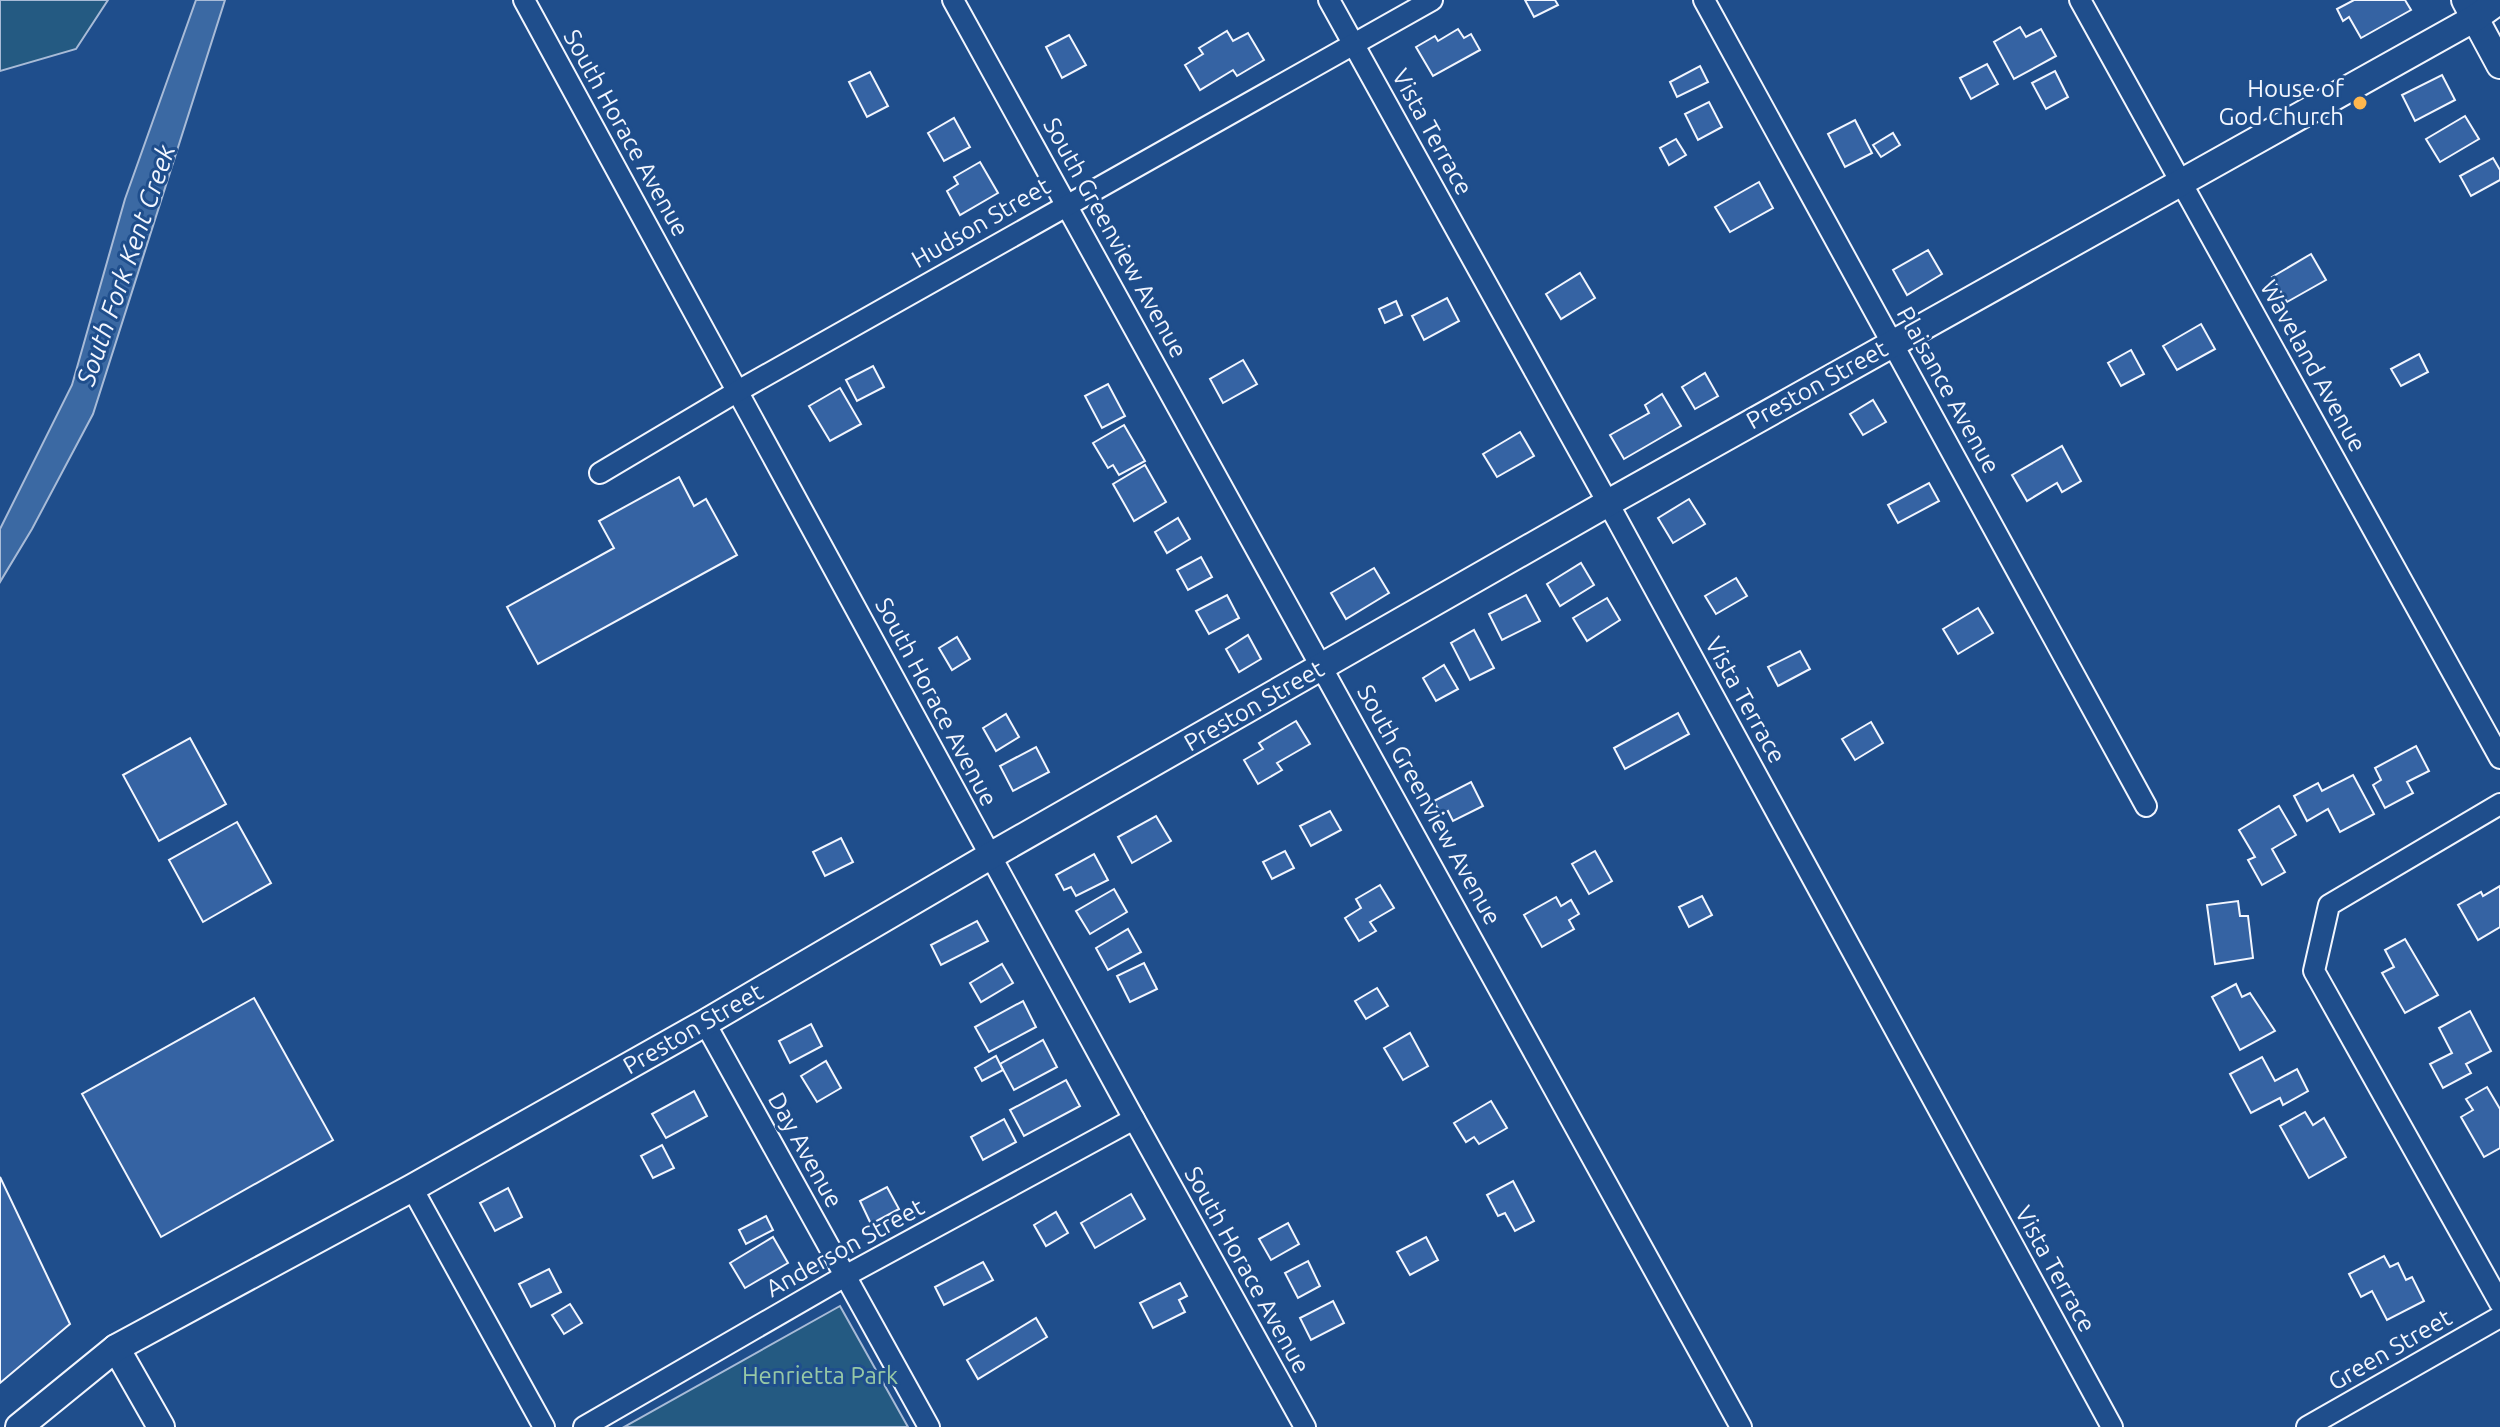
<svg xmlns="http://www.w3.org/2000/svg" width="2500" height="1427" font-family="Ubuntu,sans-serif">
<rect width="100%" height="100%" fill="#1f4e8c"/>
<g fill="#245a82" stroke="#a8bbd7" stroke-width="2">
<path d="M0,0H108L76,49L0,71Z"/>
<path d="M840,1306L908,1427H624Z"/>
</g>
<path fill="#3b69a3" stroke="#a8bbd7" stroke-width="2" d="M196,0H225L93,414L32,529L0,582V529L72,385L125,199Z"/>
<g fill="#3563a3" stroke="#f2f6ff" stroke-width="2">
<path d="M1525,0H1555L1558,5L1534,17Z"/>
<path d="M2354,0H2405L2411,10L2361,38L2349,17L2343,21L2337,9Z"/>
<path d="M2020,27L2026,37L2041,29L2056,56L2014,79L1994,42Z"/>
<path d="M1458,29L1464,38L1471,34L1480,50L1433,76L1416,47L1435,36L1438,41Z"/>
<path d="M1227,31L1233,41L1248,33L1264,60L1237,76L1233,70L1200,90L1185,65L1203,54L1199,48Z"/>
<path d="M1069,35L1086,65L1062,78L1046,47Z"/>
<path d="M1987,64L1998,84L1971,99L1960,78Z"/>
<path d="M1700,66L1708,82L1677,97L1670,82Z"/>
<path d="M2055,71L2068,97L2046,109L2032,83Z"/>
<path d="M870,72L888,106L867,117L849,82Z"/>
<path d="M2442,75L2455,100L2415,121L2402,95Z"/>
<path d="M1709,102L1722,127L1698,140L1685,114Z"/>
<path d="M2465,116L2479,139L2440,162L2426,139Z"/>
<path d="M954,118L970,147L944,161L928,133Z"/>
<path d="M1855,120L1872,153L1845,167L1828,134Z"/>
<path d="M1893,133L1900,145L1881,157L1873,145Z"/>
<path d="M1676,139L1686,155L1669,165L1660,148Z"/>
<path d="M2493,158L2500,170V180L2471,196L2460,176Z"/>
<path d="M980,162L998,193L960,215L947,191L958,184L954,177Z"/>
<path d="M1759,182L1773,208L1730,232L1715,207Z"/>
<path d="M1928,250L1942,274L1907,295L1893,270Z"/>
<path d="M2311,254L2326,280L2287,302L2272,277Z"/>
<path d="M1580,273L1595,298L1561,319L1546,294Z"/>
<path d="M1447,298L1459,321L1424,340L1412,316Z"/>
<path d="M1396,301L1402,315L1385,323L1379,309Z"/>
<path d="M2201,324L2215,349L2177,370L2163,346Z"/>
<path d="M2131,350L2144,374L2121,386L2108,363Z"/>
<path d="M2419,354L2428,372L2401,386L2391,369Z"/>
<path d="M1243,360L1257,384L1223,403L1210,379Z"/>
<path d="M873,366L884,387L857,401L846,380Z"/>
<path d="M1705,373L1718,396L1695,409L1682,387Z"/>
<path d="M1108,384L1125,416L1102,428L1085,396Z"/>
<path d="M840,388L861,424L830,441L809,406Z"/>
<path d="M1662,394L1681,426L1624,459L1610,435L1649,413L1645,405Z"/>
<path d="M1873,400L1886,422L1863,435L1850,414Z"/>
<path d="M1124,425L1145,461L1119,475L1113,465L1108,468L1093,443Z"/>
<path d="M1520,432L1534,456L1497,477L1483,454Z"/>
<path d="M2062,446L2081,481L2062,492L2057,483L2027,501L2012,475Z"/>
<path d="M1145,465L1166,502L1134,521L1113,484Z"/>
<path d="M679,477L694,506L706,499L737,555L538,664L507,607L614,548L599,521Z"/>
<path d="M1929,483L1939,501L1898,523L1888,505Z"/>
<path d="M1689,499L1705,524L1673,543L1658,518Z"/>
<path d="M1178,518L1190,539L1167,553L1155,532Z"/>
<path d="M1201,557L1212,577L1188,590L1177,570Z"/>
<path d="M1581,563L1594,585L1560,606L1547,584Z"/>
<path d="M1374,568L1389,593L1346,619L1331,593Z"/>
<path d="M1736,578L1747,596L1716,614L1705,596Z"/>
<path d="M1227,595L1239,618L1209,634L1196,611Z"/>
<path d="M1526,595L1540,621L1502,640L1489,614Z"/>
<path d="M1607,598L1620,620L1587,641L1573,618Z"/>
<path d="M1978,608L1993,633L1958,654L1943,629Z"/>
<path d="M1474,630L1494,668L1470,680L1451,643Z"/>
<path d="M1248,635L1261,659L1239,672L1226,649Z"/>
<path d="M957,637L970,659L952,670L939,648Z"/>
<path d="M1800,651L1810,669L1778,686L1768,667Z"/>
<path d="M1444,665L1458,689L1436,701L1423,678Z"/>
<path d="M1678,713L1689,734L1625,769L1614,748Z"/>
<path d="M1006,714L1019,737L996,751L983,728Z"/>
<path d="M1296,721L1310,744L1277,763L1282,770L1258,784L1244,760L1263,749L1259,743Z"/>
<path d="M1871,722L1883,743L1855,760L1842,739Z"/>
<path d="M190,738L226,804L159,841L123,775Z"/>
<path d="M2416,746L2429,771L2407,782L2413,793L2385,808L2373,785L2381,780L2375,768Z"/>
<path d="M1036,747L1049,772L1013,791L1000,766Z"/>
<path d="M2353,775L2374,814L2340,832L2328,809L2307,821L2294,796L2318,783L2322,791Z"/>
<path d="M1471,782L1483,806L1453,821L1448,811L1441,815L1434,801Z"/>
<path d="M2279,806L2296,835L2272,849L2285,872L2262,885L2248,860L2255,857L2239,830Z"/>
<path d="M1330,811L1341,830L1311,846L1300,826Z"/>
<path d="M1156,816L1171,841L1132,863L1118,837Z"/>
<path d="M237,822L271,883L203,922L169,860Z"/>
<path d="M841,838L853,862L825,876L813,852Z"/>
<path d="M1285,851L1294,868L1272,879L1263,862Z"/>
<path d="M1595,851L1612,881L1589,894L1572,864Z"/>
<path d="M1094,854L1108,880L1076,896L1071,887L1064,890L1056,875Z"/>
<path d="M1380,885L1394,908L1370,922L1376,931L1359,941L1345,918L1361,908L1356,899Z"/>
<path d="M2500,886V927L2478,940L2458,905L2481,892L2483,896Z"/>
<path d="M1114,889L1127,912L1090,934L1076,911Z"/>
<path d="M1702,896L1712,915L1689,927L1679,907Z"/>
<path d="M1556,897L1561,906L1571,900L1579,914L1569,920L1574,929L1542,947L1524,915Z"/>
<path d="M2238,901L2240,916H2248L2253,958L2215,964L2207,905Z"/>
<path d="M977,921L988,941L941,965L931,945Z"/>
<path d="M1128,929L1141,952L1108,970L1096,948Z"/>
<path d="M2405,939L2438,995L2405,1013L2382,973L2394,967L2385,950Z"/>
<path d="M1144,963L1157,989L1130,1002L1117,976Z"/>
<path d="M1002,964L1013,983L981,1002L970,983Z"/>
<path d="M2236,984L2242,997L2250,993L2275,1031L2240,1050L2212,997Z"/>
<path d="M1377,988L1388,1006L1366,1019L1355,1001Z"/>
<path d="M254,998L333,1140L161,1237L82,1094Z"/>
<path d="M1023,1001L1036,1027L989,1052L975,1027Z"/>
<path d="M2470,1011L2491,1051L2466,1064L2471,1073L2443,1088L2430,1064L2452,1053L2439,1028Z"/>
<path d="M811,1024L822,1046L790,1063L779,1041Z"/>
<path d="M1410,1033L1428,1066L1403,1080L1384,1048Z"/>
<path d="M1043,1040L1057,1067L1014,1090L1000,1064Z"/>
<path d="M996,1056L1003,1070L982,1081L975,1068Z"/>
<path d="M2262,1057L2275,1081L2297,1069L2308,1091L2283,1105L2280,1098L2251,1113L2230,1074Z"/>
<path d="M826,1061L841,1088L817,1102L801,1076Z"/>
<path d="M1066,1080L1080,1106L1024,1136L1010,1110Z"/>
<path d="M2487,1087L2500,1109V1148L2484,1157L2461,1117L2473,1110L2466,1099Z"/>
<path d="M694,1091L707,1116L666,1138L652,1114Z"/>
<path d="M1491,1101L1507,1128L1479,1144L1474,1137L1466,1142L1454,1123Z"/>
<path d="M2305,1112L2313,1125L2324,1118L2346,1157L2309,1178L2280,1126Z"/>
<path d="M1004,1119L1016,1142L983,1160L971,1137Z"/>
<path d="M662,1145L674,1168L653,1178L641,1156Z"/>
<path d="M0,1177L70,1324L0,1383Z"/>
<path d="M1513,1181L1534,1221L1515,1231L1505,1213L1498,1216L1487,1195Z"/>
<path d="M887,1187L899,1209L871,1224L860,1201Z"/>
<path d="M508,1188L522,1217L495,1231L480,1203Z"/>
<path d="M1131,1194L1145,1219L1095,1248L1081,1223Z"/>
<path d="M1056,1212L1068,1233L1046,1246L1034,1225Z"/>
<path d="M766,1216L773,1230L746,1244L739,1230Z"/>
<path d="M1288,1223L1299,1244L1271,1260L1259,1239Z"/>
<path d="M773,1237L788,1263L745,1288L730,1263Z"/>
<path d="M1426,1237L1438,1260L1410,1275L1397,1252Z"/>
<path d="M2384,1256L2390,1267L2398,1263L2406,1280L2412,1277L2424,1301L2387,1320L2372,1291L2361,1297L2349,1274Z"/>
<path d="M1308,1261L1320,1286L1298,1298L1285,1273Z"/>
<path d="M983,1262L993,1280L944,1305L935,1287Z"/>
<path d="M549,1269L561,1292L531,1307L519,1284Z"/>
<path d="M1180,1283L1187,1296L1179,1300L1185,1312L1153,1328L1140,1303Z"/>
<path d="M1333,1301L1344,1323L1311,1340L1300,1318Z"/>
<path d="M570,1304L582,1323L564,1334L552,1315Z"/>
<path d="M1036,1318L1047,1337L978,1379L967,1360Z"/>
</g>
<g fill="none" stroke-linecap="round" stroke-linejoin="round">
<g stroke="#f2f6ff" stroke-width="24">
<g id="minor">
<path d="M524,0L1134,1119L1305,1427"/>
<path d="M953,0L1741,1427"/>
<path d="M1329,0L1608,503L2112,1427"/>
<path d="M1704,0L2146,806"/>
<path d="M2080,0L2500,758"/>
<path d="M600,473L738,391L1432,0"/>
<path d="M2500,804L2329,905L2314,971L2500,1303"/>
<path d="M705,1023L929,1427"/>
<path d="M412,1188L544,1427"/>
<path d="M584,1427L845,1276L1134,1119"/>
<path d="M2307,1427L2500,1317"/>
</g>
</g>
<g stroke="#f2f6ff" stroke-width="30">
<g id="tertiary">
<path d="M2465,0L2500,65"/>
<path d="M116,1348L161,1427"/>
<path d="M19,1427L116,1348L412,1188L705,1023L990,856L1608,503L2475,18L2500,0"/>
</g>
</g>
<use href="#minor" stroke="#1f4e8c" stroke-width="20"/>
<use href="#tertiary" stroke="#1f4e8c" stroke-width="26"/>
</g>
<circle fill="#ffb74d" stroke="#1f4e8c" stroke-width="3" cx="2360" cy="103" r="8"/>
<g text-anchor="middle" stroke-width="6" stroke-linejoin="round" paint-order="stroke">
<g font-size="24" fill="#f2f6ff" stroke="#1f4e8c" text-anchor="end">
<text x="2344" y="97">House of<tspan x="2344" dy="28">God Church</tspan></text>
</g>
<g font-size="24" fill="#f2f6ff" stroke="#1f4e8c">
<text transform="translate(1432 132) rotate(61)" y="8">Vista Terrace</text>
<text transform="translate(626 133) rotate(61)" y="8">South Horace Avenue</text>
<text transform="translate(981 223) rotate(-30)" y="8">Hudson Street</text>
<text transform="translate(1115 238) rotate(61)" y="8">South Greenview Avenue</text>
<text transform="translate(2313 366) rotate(61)" y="8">Waveland Avenue</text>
<text transform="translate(1817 385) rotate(-29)" y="8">Preston Street</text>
<text transform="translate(1948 390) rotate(61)" y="8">Plaisance Avenue</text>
<text transform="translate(1745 700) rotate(61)" y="8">Vista Terrace</text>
<text transform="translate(936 702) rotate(62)" y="8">South Horace Avenue</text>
<text transform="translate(1254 706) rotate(-30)" y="8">Preston Street</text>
<text transform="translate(1429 805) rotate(61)" y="8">South Greenview Avenue</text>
<text transform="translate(693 1029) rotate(-30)" y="8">Preston Street</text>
<text transform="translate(805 1150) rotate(61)" y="8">Day Avenue</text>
<text transform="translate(845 1248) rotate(-29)" y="8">Anderson Street</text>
<text transform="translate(2055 1269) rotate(61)" y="8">Vista Terrace</text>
<text transform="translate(1247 1270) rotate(61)" y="8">South Horace Avenue</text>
<text transform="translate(2390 1350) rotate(-30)" y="8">Green Street</text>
</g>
<g font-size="24" fill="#97c8a6" stroke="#1f4e8c">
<text x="820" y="1384">Henrietta Park</text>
</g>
<g font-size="26" font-style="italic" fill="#f2f6ff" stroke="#1f4e8c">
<text transform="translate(126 265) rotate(-71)" y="9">South Fork Kent Creek</text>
</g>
</g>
</svg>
